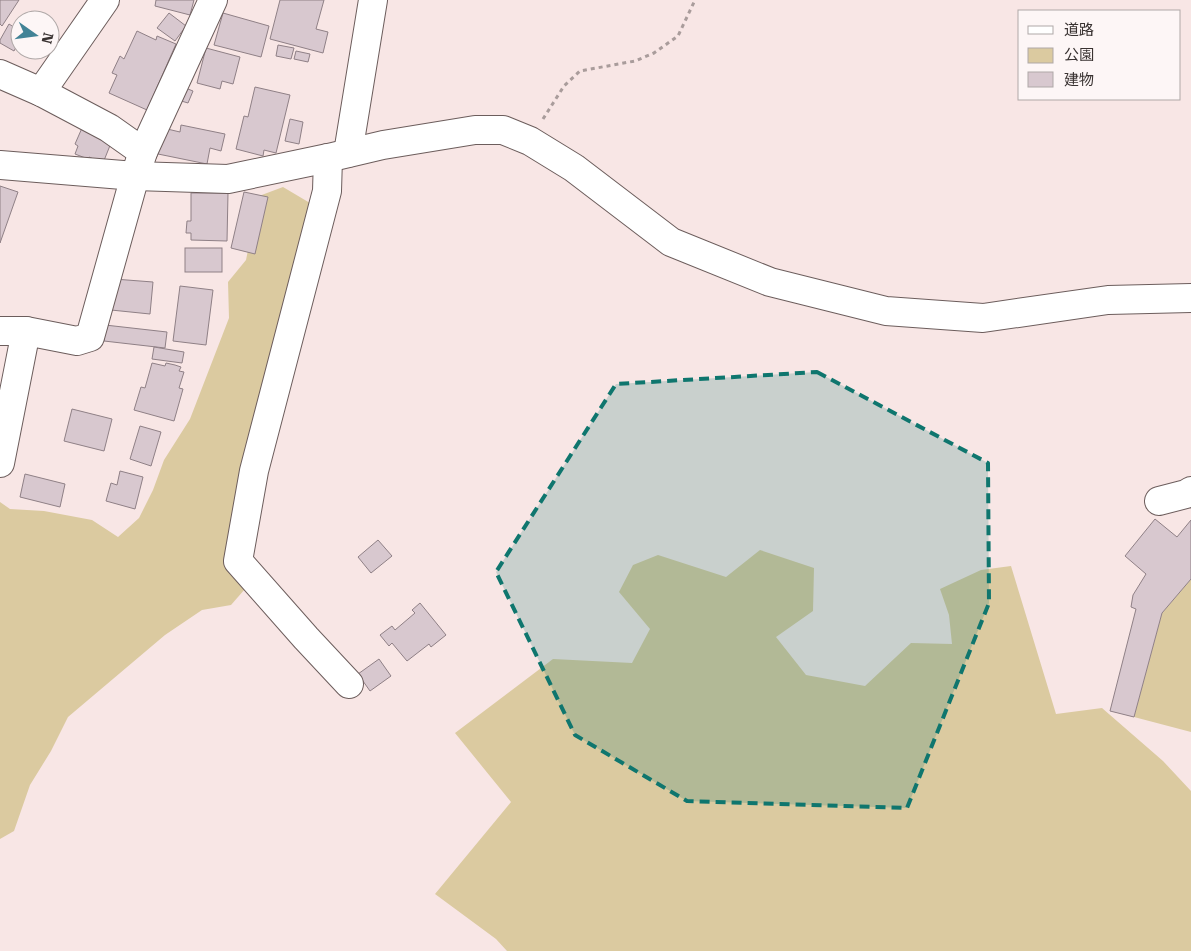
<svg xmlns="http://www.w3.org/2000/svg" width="1191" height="951" font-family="'Roboto Serif','Noto Sans JP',serif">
<rect width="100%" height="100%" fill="#f8e6e5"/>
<g fill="#dbcaa0">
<path d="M283,187L315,206L228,555L245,589L231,605L202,610L165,635L68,717L51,751L30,785L14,831L0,839V502L10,509L44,511L92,520L118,537L139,518L153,490L164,460L190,419L229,318L228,282L246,260L259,196Z"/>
<path d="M760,550L814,568L813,611L776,637L806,675L865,686L911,643L952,644L949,615L940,589L981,570L1011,566L1056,714L1102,708L1163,761L1191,791V951H507L496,939L435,894L511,802L455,733L553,659L632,663L650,629L619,592L633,565L658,555L726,577Z"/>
<path d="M1191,579V732L1134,717L1162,613Z"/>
</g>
<g fill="#d8c8cf" stroke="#8f8086">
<path d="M0,0H19L2,26L0,24Z"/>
<path d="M156,0H194L190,15L155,6Z"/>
<path d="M280,0H324L316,29L328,32L323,53L270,39Z"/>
<path d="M169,13L186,26L175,41L157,28Z"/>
<path d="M223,13L269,26L261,57L214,45Z"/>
<path d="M9,24L20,31V40L14,51L0,43V40Z"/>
<path d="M137,31L156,40L157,36L176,44L147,110L109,93L117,75L112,73L120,56L124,59Z"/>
<path d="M278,45L294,48L291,59L276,56Z"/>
<path d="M206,48L240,57L233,84L222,81L220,89L197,83Z"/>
<path d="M296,51L310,54L308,62L294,59Z"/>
<path d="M183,87L193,91L188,103L178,100Z"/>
<path d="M255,87L290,95L276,153L264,150L263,156L236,149L244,116L248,117Z"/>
<path d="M290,119L303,122L299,144L285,141Z"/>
<path d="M181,125L225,134L221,151L210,148L207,164L158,154L163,128L180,132Z"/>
<path d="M82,128L103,136L101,140L111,143L103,163L89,157L88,159L75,154L78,146L75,144Z"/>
<path d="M0,186L18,192L0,243Z"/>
<path d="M244,192L268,197L255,254L231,248Z"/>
<path d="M191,193H228L227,241L191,240V233H186L187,221H191Z"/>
<rect x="185" y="248" width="37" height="24"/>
<path d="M114,279L153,282L150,314L111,310Z"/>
<path d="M180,286L213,290L206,345L173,341Z"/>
<path d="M105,325L167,332L165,348L104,341Z"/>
<path d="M154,347L184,352L182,363L152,359Z"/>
<path d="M152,363L165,366L166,363L175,365L181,367L179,371L184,372L179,388L183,389L174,421L134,410L141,387L145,388Z"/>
<path d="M72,409L112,419L104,451L64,441Z"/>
<path d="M140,426L161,432L151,466L130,459Z"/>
<path d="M120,471L143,477L135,509L106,501L111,483L117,485Z"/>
<path d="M25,474L65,484L60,507L20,497Z"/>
<path d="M1155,519L1177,537L1191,520V579L1162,613L1134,717L1110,711L1136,609L1131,607L1133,595L1146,574L1125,556Z"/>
<path d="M378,540L392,556L371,573L358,557Z"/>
<path d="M420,603L446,635L431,647L429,644L407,661L392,643L389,646L380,635L392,626L395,630L415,613L412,610Z"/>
<path d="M379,659L391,676L370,691L358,674Z"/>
</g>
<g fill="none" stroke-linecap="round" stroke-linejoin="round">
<g stroke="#6c5d5c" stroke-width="30">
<g id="minor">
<path d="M0,74L41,92L109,128L143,152"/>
<path d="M41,92L105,0"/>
<path d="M348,153L373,0"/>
<path d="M328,158L327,191L254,471L238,561L306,638L349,684"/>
<path d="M0,165L135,176L228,179L328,158L383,145L475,130H503L530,141L574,168L671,242L770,282L886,311L983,318L1108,300L1191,298"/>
<path d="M0,331H26L77,341L90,337L135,176L143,152L213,0"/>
<path d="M0,463L26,331"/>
<path d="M1159,501L1186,494L1191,491"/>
</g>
</g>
<path stroke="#a99c9b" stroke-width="3" stroke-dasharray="4 4" stroke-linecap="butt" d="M543,119L564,86L580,71L635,61L654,53L678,36L695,0"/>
<use href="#minor" stroke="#fff" stroke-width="28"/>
</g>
<path fill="#0f766e" fill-opacity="0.2" stroke="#0f766e" stroke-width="4" stroke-dasharray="10 6" stroke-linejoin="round" d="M817,372L988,463L989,603L907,808L687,801L575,735L496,572L616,384Z"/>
<rect x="1018" y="10" width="162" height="90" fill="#fdf6f6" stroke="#afa8a7"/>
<rect x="1028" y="26" width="25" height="8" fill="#ffffff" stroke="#afa8a7"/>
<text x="1064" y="35" font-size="15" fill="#393231">道路</text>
<rect x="1028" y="48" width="25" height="15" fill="#dbcaa0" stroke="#afa8a7"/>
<text x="1064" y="60" font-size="15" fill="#393231">公園</text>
<rect x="1028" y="72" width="25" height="15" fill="#d8c8cf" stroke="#afa8a7"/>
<text x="1064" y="85" font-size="15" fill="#393231">建物</text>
<g transform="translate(35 35) rotate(104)"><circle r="24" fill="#fdf6f6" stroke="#afa8a7"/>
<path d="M0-4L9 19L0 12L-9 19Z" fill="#428396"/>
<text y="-8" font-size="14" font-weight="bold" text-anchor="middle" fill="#393231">N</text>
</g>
</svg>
